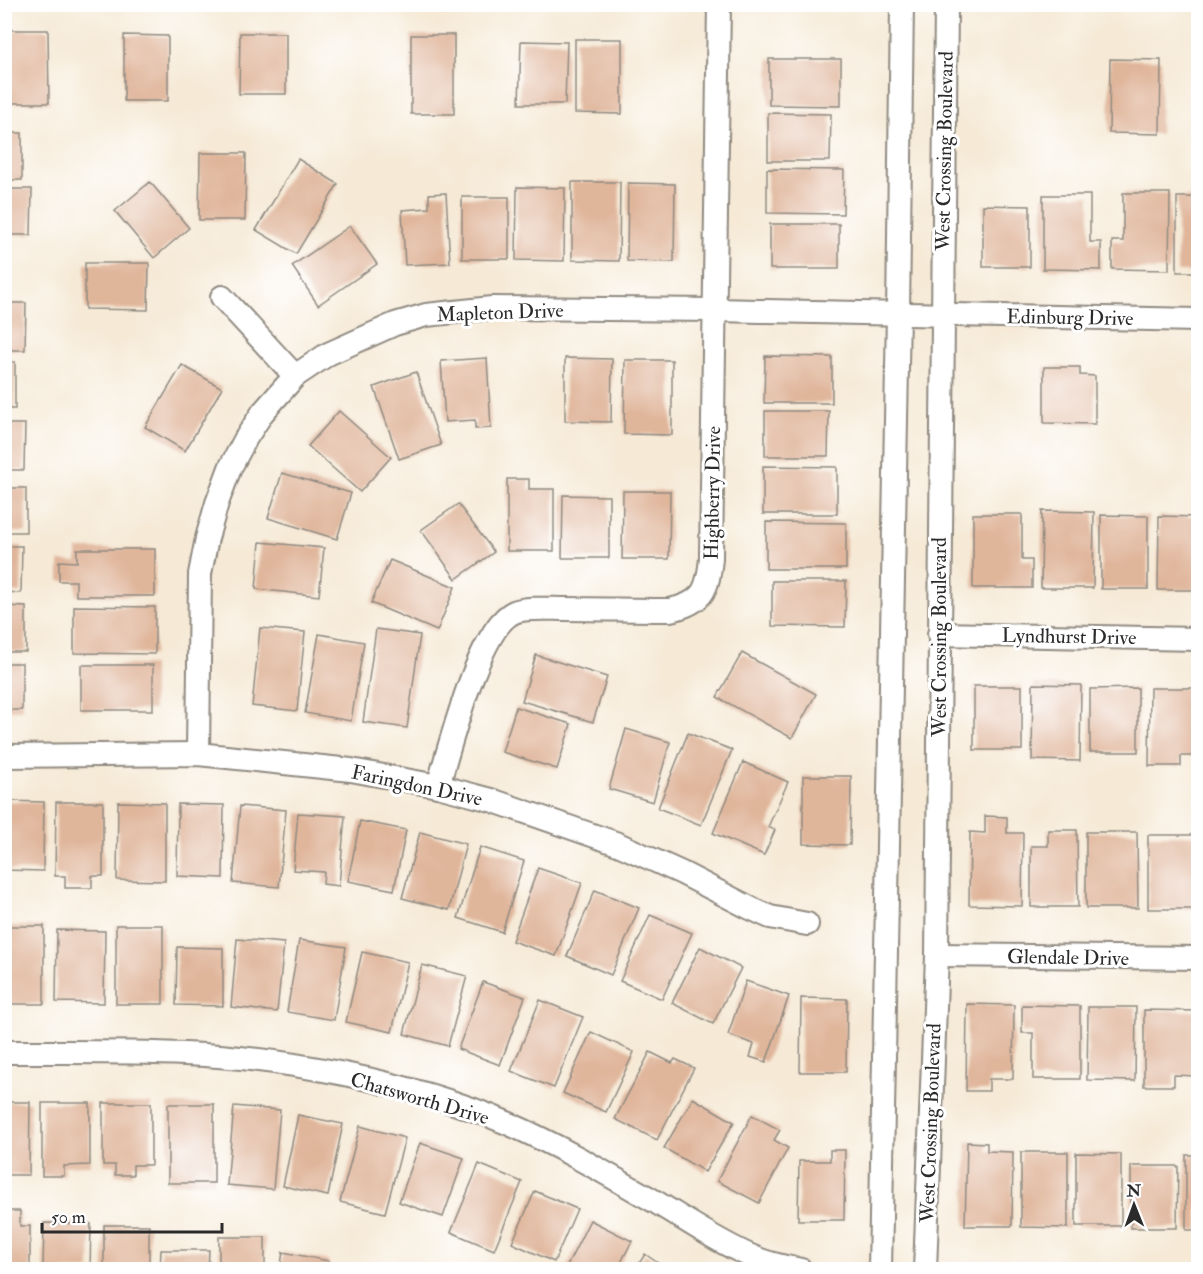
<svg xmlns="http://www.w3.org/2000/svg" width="1203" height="1274" font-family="'IM FELL Double Pica',serif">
<rect width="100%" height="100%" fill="#fff"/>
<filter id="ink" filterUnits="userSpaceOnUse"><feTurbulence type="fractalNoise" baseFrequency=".0167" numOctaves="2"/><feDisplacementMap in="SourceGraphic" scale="12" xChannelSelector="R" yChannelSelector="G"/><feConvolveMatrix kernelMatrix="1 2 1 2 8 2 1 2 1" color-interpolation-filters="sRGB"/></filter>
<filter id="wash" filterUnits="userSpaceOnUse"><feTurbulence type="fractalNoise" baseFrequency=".008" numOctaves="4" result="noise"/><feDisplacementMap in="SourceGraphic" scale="24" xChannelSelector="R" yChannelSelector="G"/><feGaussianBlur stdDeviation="1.35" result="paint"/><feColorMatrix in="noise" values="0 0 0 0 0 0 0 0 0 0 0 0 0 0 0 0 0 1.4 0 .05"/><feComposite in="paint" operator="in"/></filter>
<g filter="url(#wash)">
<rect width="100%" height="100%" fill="#f6ead7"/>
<g id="blocks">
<g fill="#e0b69b">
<path d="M4,30H48L49,103H4Z"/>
<path d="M240,33H286V94H239Z"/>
<path d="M124,35L168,36V101H124Z"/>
<rect x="411" y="35" width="43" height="79"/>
<path d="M575,39H622V114L575,113Z"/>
<path d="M521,41L567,42L565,104H519Z"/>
<path d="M769,59H841V106L769,105Z"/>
<path d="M1110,59L1161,60L1160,134L1109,133Z"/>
<path d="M768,113L831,114L830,161H768Z"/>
<rect x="4" y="133" width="18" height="47"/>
<path d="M200,153H246L245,220H199Z"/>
<path d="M298,159L338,184L296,254L256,230Z"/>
<path d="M767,169L844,170L843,214L767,213Z"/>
<path d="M150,182L189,228L154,258L115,211Z"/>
<path d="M572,182H620L619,261L572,260Z"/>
<path d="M628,183L675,184L674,262L627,261Z"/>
<path d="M517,187L565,188L564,261L516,260Z"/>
<path d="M4,189H32L31,235H4Z"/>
<path d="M446,193L450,263L405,265L402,210L429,208V194Z"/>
<path d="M1123,193H1170L1169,270L1112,269V241H1123Z"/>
<path d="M1043,195H1090V242H1101V270L1043,269Z"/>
<rect x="462" y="197" width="47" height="62"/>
<rect x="1177" y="197" width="21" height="75"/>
<path d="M983,205L1030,206V267H983Z"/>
<rect x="770" y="224" width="69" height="45"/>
<path d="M350,226L377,264L318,305L292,266Z"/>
<path d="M85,263H149L148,310L85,309Z"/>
<path d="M4,303H26L25,350H4Z"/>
<path d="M765,356L832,357V403H764Z"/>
<path d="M487,358L491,428L475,429V420L445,422L441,361Z"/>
<path d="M565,358L612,359L611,422L565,421Z"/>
<path d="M625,360H672V435L624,434Z"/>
<rect x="4" y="362" width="11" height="47"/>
<path d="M182,365L222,388L185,451L145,427Z"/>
<path d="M1044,367H1080V375L1095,376V424L1044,423Z"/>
<path d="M416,372L441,445L399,459L374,387Z"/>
<path d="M339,411L391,457L360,492L308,446Z"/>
<path d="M765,411H829L828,456H765Z"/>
<path d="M4,424H25L24,470H4Z"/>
<path d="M763,466L837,467V514H763Z"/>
<path d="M282,473L351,493L337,539L268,518Z"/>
<path d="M507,479H529V489H554V551H507Z"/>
<rect x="4" y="488" width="22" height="44"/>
<path d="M623,491H670L669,559H622Z"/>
<path d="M563,495L609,496V558H562Z"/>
<path d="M458,504L494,552L456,579L421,530Z"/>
<path d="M1042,511L1094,512L1093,588H1041Z"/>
<path d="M973,514H1022V560H1032V588H973Z"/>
<path d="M1101,515L1148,516V589H1101Z"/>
<path d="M1159,516L1198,517V590H1158Z"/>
<path d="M766,522L846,523V569H766Z"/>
<path d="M260,542L324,548L319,596L256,589Z"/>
<path d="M4,546H22L21,593L4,592Z"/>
<path d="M77,549H155V596H76V581H59V561L77,562Z"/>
<path d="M390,560L455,587L437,631L371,603Z"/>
<path d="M772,581H846L845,627L772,626Z"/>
<path d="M4,606L26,607V652H4Z"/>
<path d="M74,606L155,607V654L74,653Z"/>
<path d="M260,628L305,632L297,711L252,706Z"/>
<path d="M376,629L420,635L407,728L363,722Z"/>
<path d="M319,634L364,642L351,721L305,713Z"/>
<path d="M742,653L816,694L792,738L717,697Z"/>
<path d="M536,655L607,677L593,722L522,701Z"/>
<rect x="4" y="663" width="18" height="47"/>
<rect x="81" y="665" width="72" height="45"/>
<path d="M1033,684L1081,685L1080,761L1032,760Z"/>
<rect x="974" y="686" width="48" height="64"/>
<path d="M1138,688V752H1090V689Z"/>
<path d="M1150,688H1198V756H1181V766H1149Z"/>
<path d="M516,707L571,724L557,769L502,752Z"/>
<path d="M626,729L670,742L653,802L609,789Z"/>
<path d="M688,733L732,750L701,825L658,808Z"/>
<path d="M743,762L788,782L768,827L775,830L764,855L713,833Z"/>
<path d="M803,776H851L850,845L803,844Z"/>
<path d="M4,801L44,802L43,871L4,870Z"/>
<path d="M56,802H103V876H92V888H65V876H55Z"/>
<path d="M118,802L165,803V881L117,880Z"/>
<path d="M178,804L224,805L223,878L177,876Z"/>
<path d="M240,806L286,810L279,887L233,883Z"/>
<path d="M298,813L345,816L339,886L323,884L324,872L293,870Z"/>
<path d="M985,816L1007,817V833H1023L1022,906L969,905L970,832L985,833Z"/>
<path d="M360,821L406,830L394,890L348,881Z"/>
<path d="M1048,830H1077L1078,907H1031V846H1048Z"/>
<path d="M420,832L466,844L449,910L402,898Z"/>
<path d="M1086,832H1137L1138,908H1086Z"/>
<rect x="1148" y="835" width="50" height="74"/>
<path d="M480,847L524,861L502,932L458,918Z"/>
<path d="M538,868L582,883L556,956L512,941Z"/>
<path d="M595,890L639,908L611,975L567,956Z"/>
<path d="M650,915L692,933L662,999L620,981Z"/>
<rect x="116" y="925" width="47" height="79"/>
<rect x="4" y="926" width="40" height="78"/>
<path d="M57,930L105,931L104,1003L56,1002Z"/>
<path d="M237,939L284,943L277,1012L231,1007Z"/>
<path d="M299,940L346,947L334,1020L287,1012Z"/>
<path d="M177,947L223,948V1006L176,1005Z"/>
<path d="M700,947L741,968L713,1024L672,1003Z"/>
<path d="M362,952L408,962L392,1032L346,1022Z"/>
<path d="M422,965L467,976L448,1046L404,1034Z"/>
<path d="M746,981L789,996L766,1062L750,1057L754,1044L728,1035Z"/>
<path d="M483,982L525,997L500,1065L458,1049Z"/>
<path d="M801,998L847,999L846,1072H800Z"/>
<path d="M540,1000L583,1017L554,1088L511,1071Z"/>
<path d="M967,1004L1014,1005L1013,1079H989V1091H966Z"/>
<path d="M1022,1005L1080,1006V1079H1033V1033H1022Z"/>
<path d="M1088,1007H1136L1135,1081L1087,1080Z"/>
<path d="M1144,1010L1198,1011L1196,1076L1174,1075V1086H1144Z"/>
<path d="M591,1032L634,1052L606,1112L563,1093Z"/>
<path d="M650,1052L672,1063L675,1059L694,1068L657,1140L615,1119Z"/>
<path d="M693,1098L734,1122L705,1172L664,1148Z"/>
<path d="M4,1102H30L29,1175H4Z"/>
<path d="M42,1103H90V1165L64,1166V1176H42Z"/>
<path d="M103,1103H151V1165H133V1175H115V1165H103Z"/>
<rect x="168" y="1104" width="46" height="79"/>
<path d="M234,1106L280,1110L273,1189L227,1185Z"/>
<path d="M298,1115L343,1124L328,1196L283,1186Z"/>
<path d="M752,1115L780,1130L774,1140L788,1148L759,1203L717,1181Z"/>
<path d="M360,1126L405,1138L385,1213L340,1202Z"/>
<path d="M967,1142L987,1143V1151L1013,1152L1012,1226H965Z"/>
<path d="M420,1143L464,1158L443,1217L399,1202Z"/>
<path d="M830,1150H845L844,1220H798L799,1161H830Z"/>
<path d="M1021,1152H1068V1228L1021,1227Z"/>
<path d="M1076,1153L1121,1154V1226H1076Z"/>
<rect x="1186" y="1155" width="12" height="75"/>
<path d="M479,1164L522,1182L494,1250L451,1232Z"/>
<path d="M1131,1166H1178L1177,1228H1131Z"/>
<path d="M535,1191L577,1209L554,1262L512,1243Z"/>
<path d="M4,1211H20V1226H30V1270H4Z"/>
<path d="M590,1220L632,1241L617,1270H565Z"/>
<path d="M44,1223L91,1224L90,1270H43Z"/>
<rect x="104" y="1225" width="45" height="45"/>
<rect x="219" y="1237" width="46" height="33"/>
<path d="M161,1250H209L208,1270H160Z"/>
<path d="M283,1252L329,1261L327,1270H280Z"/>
<path d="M645,1254L668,1270H635Z"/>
</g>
</g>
</g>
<g filter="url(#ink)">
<use href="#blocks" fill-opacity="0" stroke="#908a81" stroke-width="1.5"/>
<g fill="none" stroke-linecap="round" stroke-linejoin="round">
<g stroke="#908a81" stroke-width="26">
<g id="minor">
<path d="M222,297L295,376"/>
<path d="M939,634L1198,639"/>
<path d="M198,754L200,574L207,538L217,503L230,468L246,438L263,412L295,376L328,354L395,324L426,315L492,308L715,310L1198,320"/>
<path d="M4,756L198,754L351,770L438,786L491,800L618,844L682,873L750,908L770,917L807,924"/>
<path d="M438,786C449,750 479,627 514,612C526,607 551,609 564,609C600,609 635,610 670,610C703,603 708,590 711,558L719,4"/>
<path d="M937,955L1198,958"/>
<path d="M4,1052C65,1052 125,1051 185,1054C286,1058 414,1083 507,1123C560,1146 609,1175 659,1204C689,1222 720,1243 753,1257C768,1264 785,1267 801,1270"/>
<path d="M880,1270L898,314L902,4"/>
<path d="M925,1270L937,955L946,4"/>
</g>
</g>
<use href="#minor" stroke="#fff" stroke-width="22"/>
</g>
</g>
<g text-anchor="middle" stroke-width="6" stroke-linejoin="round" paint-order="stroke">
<g font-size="20" fill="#2b2b2b" stroke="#fff">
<text transform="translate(944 151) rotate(-89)" y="7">West Crossing Boulevard</text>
<text transform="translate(500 312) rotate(-2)" y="7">Mapleton Drive</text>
<text transform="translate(1070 317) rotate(1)" y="7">Edinburg Drive</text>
<text transform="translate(712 493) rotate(-89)" y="7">Highberry Drive</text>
<text transform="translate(1069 636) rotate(1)" y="7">Lyndhurst Drive</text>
<text transform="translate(939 637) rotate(-90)" y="7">West Crossing Boulevard</text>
<text transform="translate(417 785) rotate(12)" y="7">Faringdon Drive</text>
<text transform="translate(1068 957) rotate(1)" y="7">Glendale Drive</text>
<text transform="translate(420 1098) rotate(16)" y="7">Chatsworth Drive</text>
<text transform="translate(930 1123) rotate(-88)" y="7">West Crossing Boulevard</text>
</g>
</g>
<rect width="1203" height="1274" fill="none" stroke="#fff" stroke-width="24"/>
<g transform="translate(1134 1205) rotate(359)" stroke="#ffffff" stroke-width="4.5" paint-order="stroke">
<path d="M0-4.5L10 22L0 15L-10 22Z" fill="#2b2b2b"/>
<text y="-9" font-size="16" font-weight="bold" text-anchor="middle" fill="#2b2b2b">N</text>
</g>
<path d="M42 1223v9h180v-9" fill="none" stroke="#2b2b2b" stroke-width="3"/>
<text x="51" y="1223" font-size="18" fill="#2b2b2b" stroke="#ffffff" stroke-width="4.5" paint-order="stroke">50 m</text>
</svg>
